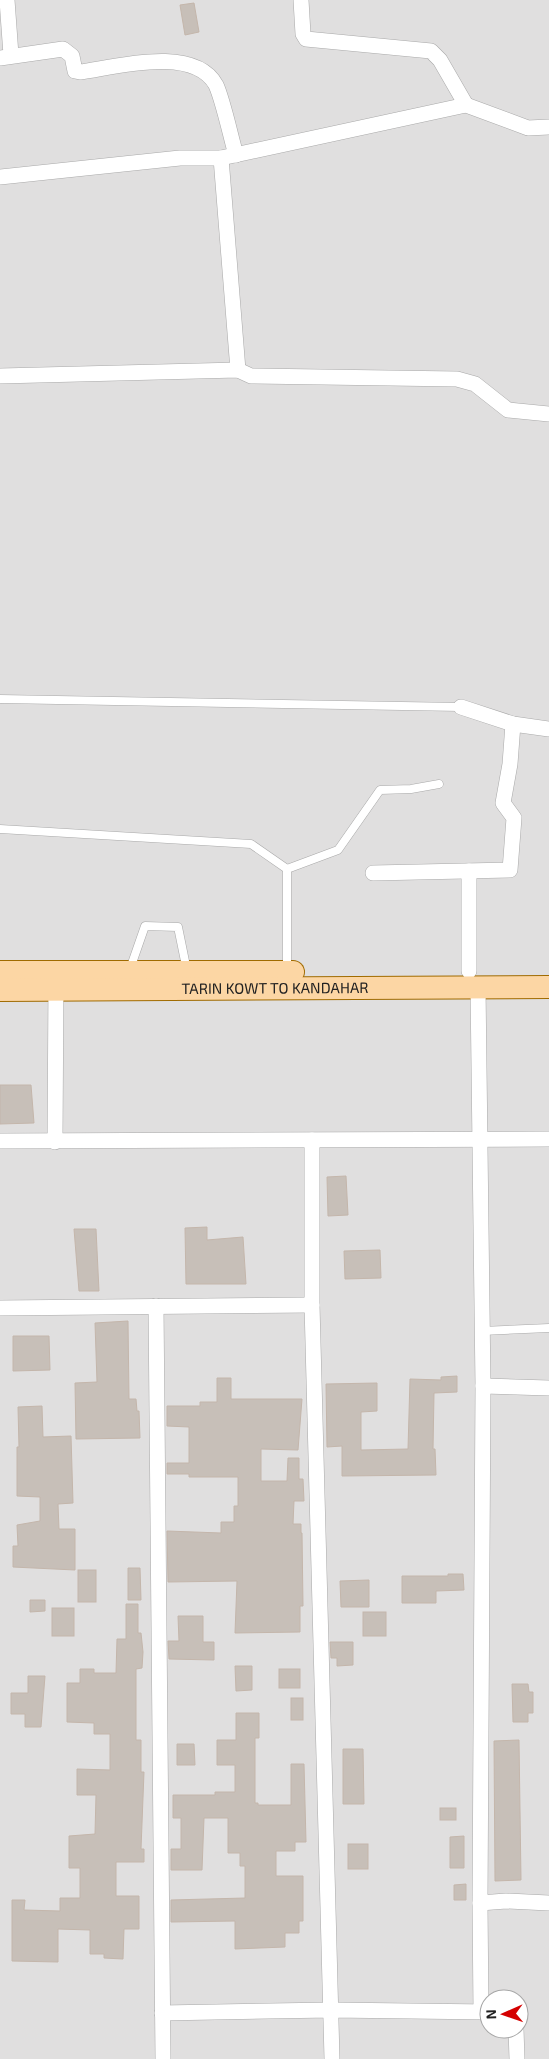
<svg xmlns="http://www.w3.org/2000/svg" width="549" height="2059" font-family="'Exo 2',sans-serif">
<rect width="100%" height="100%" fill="#f2efe9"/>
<path fill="#e0dfdf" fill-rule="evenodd" d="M0,0H549V2059H0ZM489,1999H519V2029H489Z"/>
<g fill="#c7bfb8" stroke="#c4b6ab">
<path d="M194,3L199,32L185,35L180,5Z"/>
<path d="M0,1085H31L34,1123L0,1124Z"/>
<path d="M346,1176L348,1215L328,1216L327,1177Z"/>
<path d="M207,1227V1240L243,1237L246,1284H186L185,1228Z"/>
<path d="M74,1229H96L99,1291H79Z"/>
<path d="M380,1250L381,1278L345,1279L344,1251Z"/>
<path d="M128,1321L129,1399H136L137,1411H139L140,1438L76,1439L75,1383L97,1382L95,1323Z"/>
<path d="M13,1336H49L50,1370L13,1371Z"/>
<path d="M457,1376V1392L434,1393L433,1449H435L436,1475L342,1476V1446L327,1447L326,1384L377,1383V1411L361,1412V1450L408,1449L410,1379L441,1380V1377Z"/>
<path d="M217,1378H231V1399H302L298,1450L261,1449V1481H287L288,1458H299V1479H303L304,1501H294L293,1524H301V1533H302L303,1606H300V1632L235,1633L237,1581L168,1582L167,1531L221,1533V1522H234V1506H238V1477H189V1474H167V1463H189V1427L167,1426V1406H200V1402H217Z"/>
<path d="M42,1406L43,1437L71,1436L73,1503L58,1504L59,1529H75V1570L13,1567V1546H18L17,1525L40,1521V1497L17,1496V1447H19L18,1407Z"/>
<path d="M128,1568H140L141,1600H128Z"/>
<rect x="78" y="1570" width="18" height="32"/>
<path d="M448,1574H463L464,1590L436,1591V1603H402V1576H448Z"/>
<path d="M369,1580V1607H341L340,1581Z"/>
<path d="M30,1600H45V1611L30,1612Z"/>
<path d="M126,1604H138V1633H141L143,1652L142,1668L136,1669V1740H141V1772H144L141,1849H144V1862H116V1896H139V1929H124L123,1959L104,1958V1954H90V1930L58,1929V1962L12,1961V1900H25L24,1910L60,1911V1898H80V1868H69V1836L95,1834L96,1795H77V1769L110,1770V1734H94V1723L67,1722V1683H80V1669H94V1673H116L117,1639H126Z"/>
<rect x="52" y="1608" width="22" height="28"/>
<rect x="363" y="1612" width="23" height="24"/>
<path d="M178,1616H203V1642H214V1660L169,1659L168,1641H179Z"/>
<path d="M330,1642H353V1665L337,1666V1658H331Z"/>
<path d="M235,1666H252V1690L236,1691Z"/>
<rect x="279" y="1669" width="21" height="19"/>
<path d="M28,1676H45L41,1727H25V1714H11V1693H28Z"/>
<path d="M512,1684H528L529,1692H533V1713H528V1722H513Z"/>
<rect x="291" y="1698" width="12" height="22"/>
<path d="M236,1713H259V1738H255V1803H258V1805H291V1764H304L306,1842H295V1851H276V1876H303V1921H299V1933H285V1947L235,1949V1921L171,1922V1900L245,1898V1866H240V1853H228V1818H204L202,1870H171V1849H181V1818H173V1795H215V1792H235V1765H217V1740H236Z"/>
<path d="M519,1740L521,1880L495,1881L494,1741Z"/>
<path d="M177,1744H194L195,1765H177Z"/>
<path d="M343,1749H363L364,1804H343Z"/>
<rect x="440" y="1808" width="16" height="12"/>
<path d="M464,1836V1868H450V1837Z"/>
<rect x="348" y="1844" width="20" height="25"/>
<path d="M466,1884V1900H454V1885Z"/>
</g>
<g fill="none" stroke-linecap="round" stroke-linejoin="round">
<g stroke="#a9a9a9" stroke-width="9">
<g id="lane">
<path d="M0,699L461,707"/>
<path d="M0,829L251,844L287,869V969"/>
<path d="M287,869L338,850L380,790L411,789L439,784"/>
<path d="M130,969L145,926L178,927L187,971"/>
<path d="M482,1331L549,1328"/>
</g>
</g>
<g stroke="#a9a9a9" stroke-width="16">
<g id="street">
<path d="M7,0L11,55"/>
<path d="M301,0L303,34L306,39L431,51L440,60L466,105"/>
<path d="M0,58L63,49L72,56L75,71L80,72C116,67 194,45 216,85C223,100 231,138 236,155"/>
<path d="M221,158L238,370"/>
<path d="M0,177L180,158H221L466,105L528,128L549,127"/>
<path d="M0,376L238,370L251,376L457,379L475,384L508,410L549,414"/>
<path d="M461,707L513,724L549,729"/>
<path d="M469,871V971"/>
<path d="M373,873L510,870L514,818L503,803L510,764L513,724"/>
<path d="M478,987L483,1386L480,1903L506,1901L549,1903"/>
<path d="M312,1140V1305L332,2059"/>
<path d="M0,1141L549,1139"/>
<path d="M55,1142L56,981"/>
<path d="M156,1306L163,2059"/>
<path d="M0,1308L312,1305"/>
<path d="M483,1386L549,1388"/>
<path d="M480,1903L481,2012"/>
<path d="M162,2013L331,2010L489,2012"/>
<path d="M516,2029L517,2059"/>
</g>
</g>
<g stroke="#a06b00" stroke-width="24">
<g id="primary">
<path d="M0,972H293"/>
<path id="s1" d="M0,990L549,987"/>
</g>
</g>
<use href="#lane" stroke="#fff" stroke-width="8"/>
<use href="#street" stroke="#fff" stroke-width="15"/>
<use href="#primary" stroke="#fcd6a4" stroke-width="22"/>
</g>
<g text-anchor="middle" stroke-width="4" stroke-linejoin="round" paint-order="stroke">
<g font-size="15" fill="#222" stroke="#fff">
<text dy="5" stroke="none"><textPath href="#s1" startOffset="275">TARIN KOWT TO KANDAHAR</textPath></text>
</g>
</g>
<g transform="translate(504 2014) rotate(268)"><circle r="24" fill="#ffffff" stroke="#a7a7a7"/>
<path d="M0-4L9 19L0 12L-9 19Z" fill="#d40000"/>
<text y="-8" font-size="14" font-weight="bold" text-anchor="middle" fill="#222222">N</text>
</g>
</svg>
